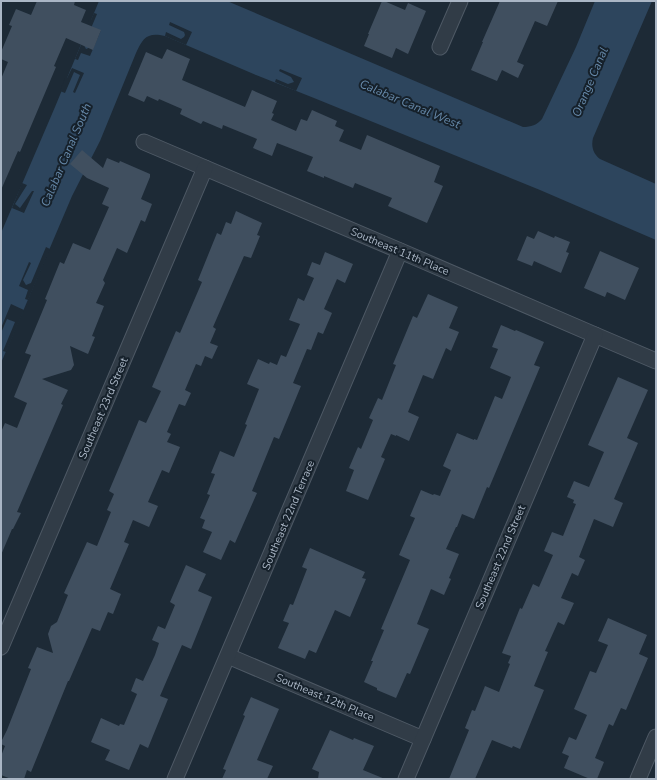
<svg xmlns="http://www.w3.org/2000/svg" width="657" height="780" font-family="'Nunito Sans',sans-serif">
<rect width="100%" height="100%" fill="#1d2a36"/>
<path fill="#2d455d" d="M99,1H227L523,127C531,127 537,125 542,119L576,47L595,1H652L593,138C591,146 593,154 600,159L656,184V240L540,190L314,98L256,75L165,36C147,32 143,38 136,53L100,141L72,196L1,363V233L55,107Z"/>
<g fill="#1d2a36">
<path d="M94,13L97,14L84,45L86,49L91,47L101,30L90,56L81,53L78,60L75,59L86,33L84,32L89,20H91Z"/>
<path d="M170,22L192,32L186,45L165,36L166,32L181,39L184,37L185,35L184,32L169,25Z"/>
<path d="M72,68L84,73L75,93L73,92L80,75L74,72L65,93L60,91L65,78H67Z"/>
<path d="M280,69L302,78L296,91L275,82L276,79L288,84L294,82L291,77L279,71Z"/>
<path d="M22,183L27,185L15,204L20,208L32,191H34L24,213L12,208Z"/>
<path d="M46,247L50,249L28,300L25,299L28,290L19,286L29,262L31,263L23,280L26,285L31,283Z"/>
<path d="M11,304L24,310L6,352L3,351L15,322L7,319L1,333V328Z"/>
</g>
<g fill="#404f5f">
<path d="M37,1H75L74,5L86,10L81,22L101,30L93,50L66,38L54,66L56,67L20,152L18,151L1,190V79L8,62L1,59V52L12,26L9,25L16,9L31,15Z"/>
<path d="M382,1H384L405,10L408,3L426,11L408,54L396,48L392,58L364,46L369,34H368Z"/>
<path d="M500,1H558L547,26L535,21L517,62L524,65L518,78L502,70L497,81L471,70L483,42H482Z"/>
<path d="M167,49L190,59L182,80L245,107L252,90L277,101L272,113L274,114L271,120L296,131L301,119L307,121L312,110L337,121L335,126L344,130L339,141L361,150L367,135L440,166L434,182L443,186L427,223L388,206L392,198L355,183L353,188L324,176V178L307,171L313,157L277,143L272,156L253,148L257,139L223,125L222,129L203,121L201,124L180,114L182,109L159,99L158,101L147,96L144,102L128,95L146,52L162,59Z"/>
<path d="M82,150L103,168L107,158L119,163L120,161L150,174V177L141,199L152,204L145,222L141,220L127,253L117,248L103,280L105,283L96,303L104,306L92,336L95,337L88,354L70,346L74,365L71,370L42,379L68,390L61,404L63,405L17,512L21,513L13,529H12L1,555V432L5,423L17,428L27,403L14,397L31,355L25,353L47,300L45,299L60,262L64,264L73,243L90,250L109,207L102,204L109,188L87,178L70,164Z"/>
<path d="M236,211L262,223L257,235L260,236L251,258L244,256L213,327L216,329L210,343L218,346L212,359L205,356L201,366L196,364L185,390L191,393L185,406L179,404L167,432L171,434L167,442L180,447L169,473L162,470L148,502L158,506L149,527L133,520L124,542L129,544L110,589L121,594L113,614L108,612L100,631L92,628L69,681H68L31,772L27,770L24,779H11L1,775V756L5,746L1,744V742L7,730L31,669L28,668L37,647L53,653L48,634L51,626L57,622L68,595L64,593L87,542L97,546L111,512L107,510L114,494L109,491L139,420L146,423L161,391L152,387L176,331L180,333L202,282L198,280L217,233L221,235L226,222L231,224Z"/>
<path d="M538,231L554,238L555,236L570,242L566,252L569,253L561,273L534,261L532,266L517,260L527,236L534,239Z"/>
<path d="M600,251L639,268L625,300L607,292L605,297L584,288Z"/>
<path d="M325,252L353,264L345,283L337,279L324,309L332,313L323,334L318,332L311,350L307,349L293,383L301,386L279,439L274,437L252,491L257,493L235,543L230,540L221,560L203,552L212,532L202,528L205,520L200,518L210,495L207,494L215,474L211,473L220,451L234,457L247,425L245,424L259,389L247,384L258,359L269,364L270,362L277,365L281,355L286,357L300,324L289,320L298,298L304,301L314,278L307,275L312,262L320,265Z"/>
<path d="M428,294L458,307L449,328L459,332L451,351L446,348L433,379L423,375L408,412L419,417L409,441L396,435V436L391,434L381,457L385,459L368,500L346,491L354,470L349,468L358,447L361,449L373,420L369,418L378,398L382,400L396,365L393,364L413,316L417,318Z"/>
<path d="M501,325L515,331L516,330L544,342L534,365L540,367L532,386L518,419L489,488L487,487L474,519L462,514L457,527H456L446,549L459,554L449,578L451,579L444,595L431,589L417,624L429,629L410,674L407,673L396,698L377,690V688L364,682L373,661H371L384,630L381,629L410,560L399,555L415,518L410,516L421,490L433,495L434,494L440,496L451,470L443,466L457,433L474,440V439L477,440L495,396L502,399L511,377L490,368L498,349L492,347Z"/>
<path d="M618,377L648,390L627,438L638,443L614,499L623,503L613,527L594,519L579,557L585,560L578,576L572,573L561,598L574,603L564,625L558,622L545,651L548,652L534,686L544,690L520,749L513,746L512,748L492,740L475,779H449L469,730L465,728L472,710L475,711L485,686L499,692L510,664L508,663L511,656L502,653L520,608L522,609L533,584L539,587L553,555L544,551L552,532L563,536L576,504L573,503L574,500L567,497L574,481L589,487L604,452L588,445Z"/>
<path d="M310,548L365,572L362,578L366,579L350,617L335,610L316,653L309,650L305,659L278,648L289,623L283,621L290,604L293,605L307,569L302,567Z"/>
<path d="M186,565L206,574L198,591L212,597L191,649L182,645L160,696L168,699L148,748L140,744L129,770L105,760L110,750L91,742L101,718L119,726L120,724L124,725L137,694L131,691L136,678L143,681L155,655L159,643L152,640L158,626L165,629L175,605L170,602Z"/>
<path d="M608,618L647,635L639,654L648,658L626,710L621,708L613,726L609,724L595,758L604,762L597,779H590L564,768L569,756L562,753L569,737L576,740L587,715L574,709L590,671L596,673L608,645L598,641Z"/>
<path d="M251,697L279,709L257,760L273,766L267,779H222L226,770L223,769L245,716L243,715Z"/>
<path d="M330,730L353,740L354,738L374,746L363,770L385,779H318L319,772L312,769Z"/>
</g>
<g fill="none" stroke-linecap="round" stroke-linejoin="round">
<g stroke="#4e5965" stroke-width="17">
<g id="minor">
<path d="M440,47L460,1"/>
<path d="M144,142L405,253L595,335L656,361"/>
<path d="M1,647L205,168"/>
<path d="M228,656L423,739"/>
<path d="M175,779L400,251"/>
<path d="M406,779L595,335"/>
<path d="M638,779L656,737"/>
</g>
</g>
<use href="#minor" stroke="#313c47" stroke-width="15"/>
</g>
<g text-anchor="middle" stroke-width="4" stroke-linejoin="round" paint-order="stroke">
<g font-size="11" fill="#aab6c5" stroke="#16212b">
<text transform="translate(400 251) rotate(23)" y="4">Southeast 11th Place</text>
<text transform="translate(103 408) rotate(-67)" y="4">Southeast 23rd Street</text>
<text transform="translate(288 515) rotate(-67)" y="4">Southeast 22nd Terrace</text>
<text transform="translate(500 557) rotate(-67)" y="4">Southeast 22nd Street</text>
<text transform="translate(325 697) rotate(23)" y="4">Southeast 12th Place</text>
</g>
<g font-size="12" font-style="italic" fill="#678aab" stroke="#16212b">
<text transform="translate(590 82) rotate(-67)" y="4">Orange Canal</text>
<text transform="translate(410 104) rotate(23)" y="4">Calabar Canal West</text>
<text transform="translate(66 155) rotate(-67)" y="4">Calabar Canal South</text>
</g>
</g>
<rect width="657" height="780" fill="none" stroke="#aab6c5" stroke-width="4"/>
</svg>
